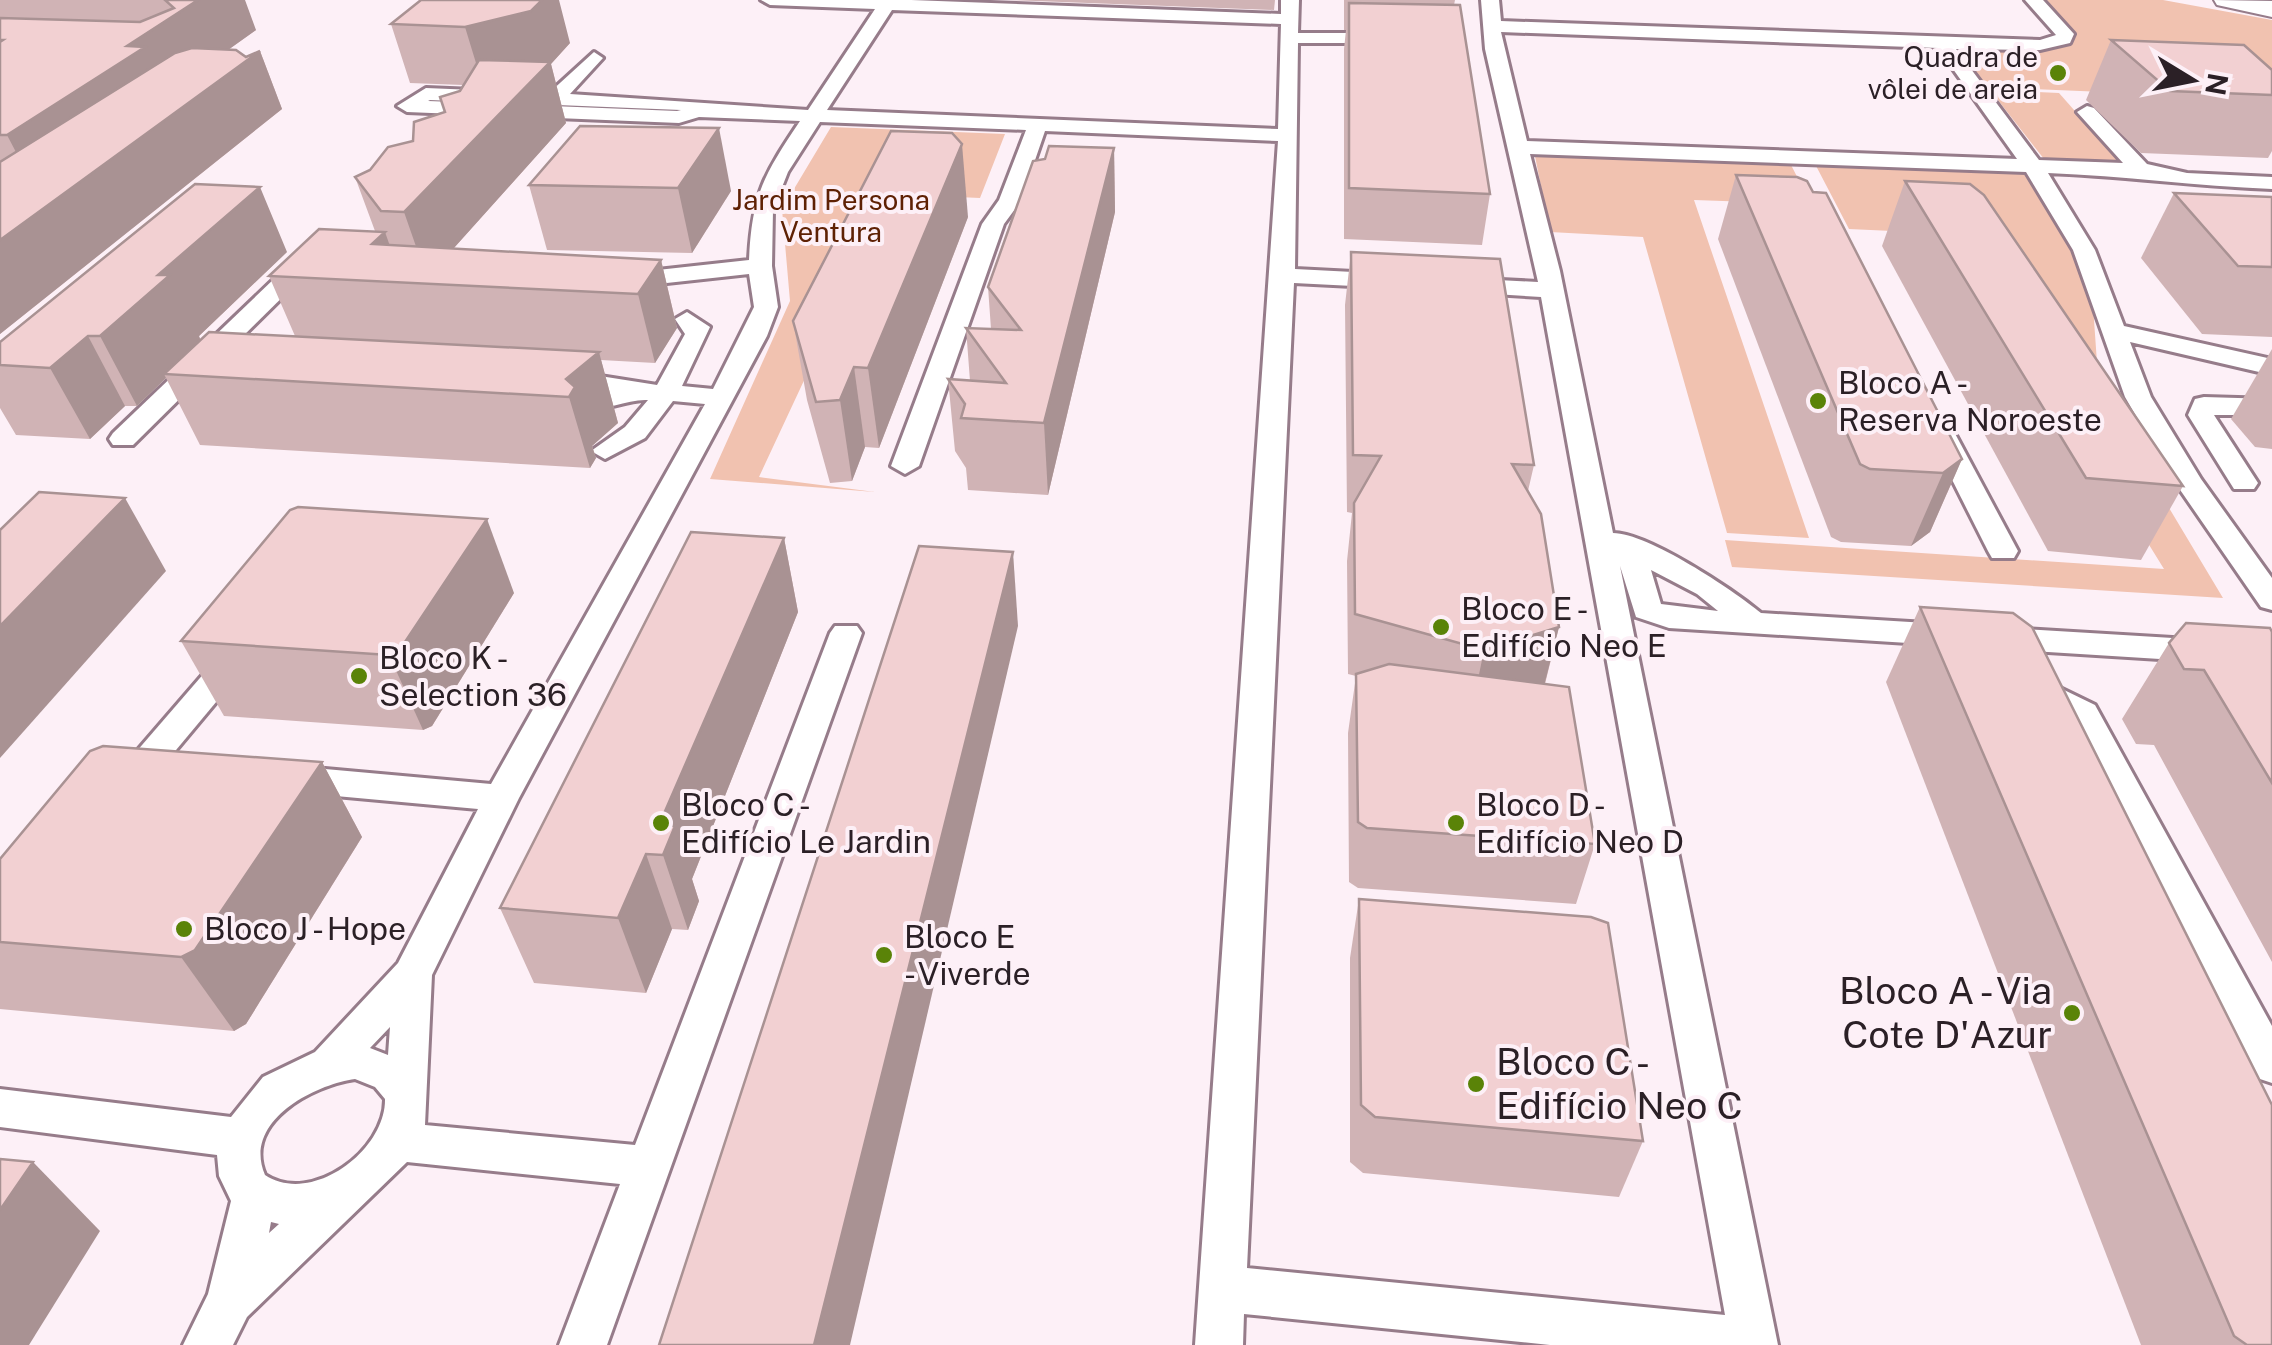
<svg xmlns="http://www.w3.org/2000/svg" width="2272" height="1345" font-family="'Public Sans',sans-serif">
<rect width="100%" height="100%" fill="#fdf0f7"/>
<g fill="#f1c2b0">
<path d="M2043,0H2163L2272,20V99L1987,87L1953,46L2046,49L2067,45L2073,35Z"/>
<path d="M1990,90L2059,93L2120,162L2044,159Z"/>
<path d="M831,127L1005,134L980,198L891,194L759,477L875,492L710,479L790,301L782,209Z"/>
<path d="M1534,151L1789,161L1811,204L1694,200L1809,538L1727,533L1643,237L1550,232Z"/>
<path d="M1814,162L2034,173L2089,249L2099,391L2223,598L1732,567L1725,540L2164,569L1957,234L1849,229Z"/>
</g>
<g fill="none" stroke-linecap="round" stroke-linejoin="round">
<g stroke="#967c8a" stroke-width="6">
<g id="street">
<path d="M761,0H911L1281,14V0H1299L1298,33H1386L1395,38L1386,43H1298L1295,269L1392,274L1404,281L1392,288L1294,283L1247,1268L1725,1315L1541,297L1461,292L1449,285L1461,278L1538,282L1485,49L1481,0H1499L1501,21L2040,40L2056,35L2025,0H2043L2074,34L2070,43L2040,50L1956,49L2039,160L2123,163L2077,112L2087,106L2094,108L2147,164L2187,173L2272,177V189C2196,186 2124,176 2048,173L2095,250L2124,326L2272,359V375L2130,342L2151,397L2201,479L2272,578V610L2261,607L2174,481L2125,397L2073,250L2026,172L1530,154L1560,271L1613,533C1648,533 1733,590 1761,613L2272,644V666L1669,628L1636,617L1620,566L1778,1345H1550L1244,1314L1243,1345H1195L1278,141L1045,131L1021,201L1004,224L919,466L905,474L891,466L982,224L999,200L1026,130L820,122L788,172L773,210L772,266L778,307L767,336L519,798L432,975L425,1125L635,1145L830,633L835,626H857L862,633L607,1345H559L620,1184L407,1162L247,1317L233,1345H183L208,1294L231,1201L219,1176L217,1155L0,1127V1089L231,1117L263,1077L315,1052L398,963L478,809L292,792L280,788L275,779L280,770L292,766L491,784L705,404L673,401L645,438L605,459L591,451L625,427L648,400C621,398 580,425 557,401L561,395L602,391L553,383L549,378L562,370L657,385L685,334L675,319L687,312L710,327L682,386L713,389L754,307L749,274L621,288L609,281L621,274L749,260C752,194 764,175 800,121L699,117L679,123L407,112L397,106L426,88L549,93L594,52L603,58L570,94L808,110L875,9L770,5ZM892,10L1281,24L1278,129L827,110ZM1501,32L1938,48L2017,159L1527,141ZM428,101L430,100L681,110L677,111ZM1651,570L1697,594L1718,611L1661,604ZM390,1027L388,1055L370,1048ZM355,1079L375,1087L385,1099C386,1150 312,1206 265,1175C242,1122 313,1085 355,1079ZM271,1222L279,1224L269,1233Z"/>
<path d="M307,253L319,260L315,265L133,445H113L109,439L113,433L299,255Z"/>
<path d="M2204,397L2272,399V415H2214L2258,483L2254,489H2234L2188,415L2195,399Z"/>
<path d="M1939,420L1952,428L2018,551L2014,558H1992L1988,551L1926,428Z"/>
<path d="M236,646L247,649L252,657L247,665L141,792L129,796L117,792L111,783L117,774L225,649Z"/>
<path d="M2060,688L2095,705L2272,1026V1083L2257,1078L2070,721L2058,714L2055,728H2031L2023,709L2033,694Z"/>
</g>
</g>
<g stroke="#967c8a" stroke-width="4">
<path id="secondary" d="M2214,0L2272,1V17L2217,5Z"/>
</g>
<use href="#street" fill="#fff" fill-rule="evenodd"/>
<use href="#secondary" fill="#fff" fill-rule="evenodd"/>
</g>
<g fill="#d0b3b5">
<path d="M0,0H198L256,30L228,50L246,57L260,51L282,109L0,334Z"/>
<path d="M421,0L570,43L551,64L566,123L453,249L661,260L677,328L655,363L601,360L618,423L592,446L596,458L590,468L200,445L166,378L137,406H125L90,439L16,435L0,408V342L287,252L199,336L200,340L295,336L269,276L375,231L355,177L370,170L413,141L445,112L463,85L410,83L391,24Z"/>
<path d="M1010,0H1275L1274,10Z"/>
<path d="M1344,0H1455L1454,5L1490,194L1482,245L1344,239V49L1346,30H1344Z"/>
<path d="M2111,40L2272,70V151L2268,158L2141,153L2086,100Z"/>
<path d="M580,126L731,191L692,253L547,250L529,185Z"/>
<path d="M1114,148L1115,212L1048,495L968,490L966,468L955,451L948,379L970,381L966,328L991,329L988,287Z"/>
<path d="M1736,175L1962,459L1930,532L1911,546L1841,542L1831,537L1718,239Z"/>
<path d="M1905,181L2183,486L2141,560L2048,551L1882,246Z"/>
<path d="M2174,193L2272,197V337L2202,334L2141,258Z"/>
<path d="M968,217L879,448L865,447L852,481L830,483L807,400L793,321Z"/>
<path d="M1351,252L1534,465L1528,491L1559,627L1545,684L1595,844L1576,904L1358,888L1349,882L1348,733L1356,676L1348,674L1347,561L1352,513L1347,512L1345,305Z"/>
<path d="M2272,349V449L2255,447L2231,419Z"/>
<path d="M784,538L798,612L692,879L699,901L688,930L672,929L646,993L534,983L500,908Z"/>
<path d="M514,593L432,726L423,730L224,716L181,641Z"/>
<path d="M1920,607L2272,1345H2141L1886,682Z"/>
<path d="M2272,632V962L2154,745L2136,744L2122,719L2169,643Z"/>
<path d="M322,762L362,837L246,1024L234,1031L0,1009V859Z"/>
<path d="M1359,899L1643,1141L1619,1197L1363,1173L1350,1162V958Z"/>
</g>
<g fill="#a99293">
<path d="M198,0H245L256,30L166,94L39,196L7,135L127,46Z"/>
<path d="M542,0H559L570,43L551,64L566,123L427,278L404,212L483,86L465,27Z"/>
<path d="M260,51L282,109L0,334V240Z"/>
<path d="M719,128L731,191L692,253L678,188Z"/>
<path d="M962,144L968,217L879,448L868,368Z"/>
<path d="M1114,148L1115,212L1048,495L1044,423Z"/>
<path d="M260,187L287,252L199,336L202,344L164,374L166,378L137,406L100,336L158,275Z"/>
<path d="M385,232L403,283L372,244Z"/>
<path d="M661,260L677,328L655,363L638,294Z"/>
<path d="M88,336L125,406L90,439L50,368Z"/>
<path d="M599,352L618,423L592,446L596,458L590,468L569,397L566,379Z"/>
<path d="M854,367L865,447L852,481L840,400Z"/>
<path d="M1962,459L1930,532L1911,546L1943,473Z"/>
<path d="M125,498L166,571L0,758V626Z"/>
<path d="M487,519L514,593L432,726L423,730L389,655Z"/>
<path d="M784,538L798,612L692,879L699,901L688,930L663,855L659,825Z"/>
<path d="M1013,552L1018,626L850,1345H814Z"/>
<path d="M1559,627L1544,686L1472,709L1484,650Z"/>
<path d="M322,762L362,837L246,1024L234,1031L181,957Z"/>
<path d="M646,854L672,929L646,993L618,918Z"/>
<path d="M33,1162L100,1231L29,1345H0V1210Z"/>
</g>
<g fill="#f2d0d2" stroke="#a99293" stroke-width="2.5">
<path d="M165,0H198L127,46L145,47L7,135H0V42L3,40H0V18L140,22L174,8Z"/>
<path d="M421,0H542L531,11L465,27L391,24Z"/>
<path d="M1349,3L1460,5L1490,194L1349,188Z"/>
<path d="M2111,40L2244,45L2272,70V95L2170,91Z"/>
<path d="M192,48L236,50L246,57L260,51L0,240V162L175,53Z"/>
<path d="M479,60L550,62L404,212L381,211L355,177L370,170L388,147L413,141L414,122L445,112L440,97L460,91Z"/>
<path d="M580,126L719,128L678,188L529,185Z"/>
<path d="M891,131L952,133L962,144L868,368L854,367L840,400L816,402L793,321Z"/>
<path d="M1049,146L1114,148L1044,423L961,418L965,404L948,379L1006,383L966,328L1021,330L988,287L1033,161L1045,159Z"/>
<path d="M1736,175L1797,177L1807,181L1813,192L1826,193L1962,459L1943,473L1870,469L1860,464Z"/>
<path d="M1905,181L1970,184L1984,195L2183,486L2086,478Z"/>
<path d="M195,184L260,187L158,275H170L100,336H88L50,368L0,365V342Z"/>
<path d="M2174,193L2272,197V267L2238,266Z"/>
<path d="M319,229L385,232L372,244L661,260L638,294L269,276Z"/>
<path d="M1351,252L1500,259L1534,465L1512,464L1541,514L1559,627L1484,650L1355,614L1354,503L1381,456L1353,455Z"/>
<path d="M209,332L599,352L566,379L575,387L569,397L164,374Z"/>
<path d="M39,492L125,498L0,626V530Z"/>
<path d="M298,507L487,519L399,651L389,655L181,641L290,510Z"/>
<path d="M691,532L784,538L659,825L675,826L663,855L646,854L618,918L500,908Z"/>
<path d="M919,546L1013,552L814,1345H659Z"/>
<path d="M1920,607L2013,613L2032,627L2272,1105V1345H2247L2234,1336Z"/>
<path d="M2186,623L2270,628L2272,632V783L2204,670L2184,669L2169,643Z"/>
<path d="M1389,664L1569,687L1595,844L1367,828L1358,822L1356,674Z"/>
<path d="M103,746L322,762L195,950L181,957L0,942V859L90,751Z"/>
<path d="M1359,899L1591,917L1608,923L1643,1141L1375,1117L1361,1105Z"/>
<path d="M0,1159L33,1162L0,1210Z"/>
</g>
<g fill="#5a8308" stroke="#fdf0f7" stroke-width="4">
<circle cx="2058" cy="73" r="10"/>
<circle cx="1818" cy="401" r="10"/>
<circle cx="1441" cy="627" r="10"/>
<circle cx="359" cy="676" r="10"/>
<circle cx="661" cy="823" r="10"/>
<circle cx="1456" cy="823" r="10"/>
<circle cx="184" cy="929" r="10"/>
<circle cx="884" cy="955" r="10"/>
<circle cx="2072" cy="1013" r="10"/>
<circle cx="1476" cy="1084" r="10"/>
</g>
<g text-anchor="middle" stroke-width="8" stroke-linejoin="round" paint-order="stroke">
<g font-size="28" fill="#2b2026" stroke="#fdf0f7" text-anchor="end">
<text x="2038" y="67">Quadra de<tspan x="2038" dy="32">vôlei de areia</tspan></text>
</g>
<g font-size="28" fill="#5e2104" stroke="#fdf0f7">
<text x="831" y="210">Jardim Persona<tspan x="831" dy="32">Ventura</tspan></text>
</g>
<g font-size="32" fill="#2b2026" stroke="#fdf0f7" text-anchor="start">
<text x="1838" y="394">Bloco A -<tspan x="1838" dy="37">Reserva Noroeste</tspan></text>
<text x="1461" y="620">Bloco E -<tspan x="1461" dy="37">Edifício Neo E</tspan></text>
<text x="379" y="669">Bloco K -<tspan x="379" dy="37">Selection 36</tspan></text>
<text x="681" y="816">Bloco C -<tspan x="681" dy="37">Edifício Le Jardin</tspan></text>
<text x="1476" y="816">Bloco D -<tspan x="1476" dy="37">Edifício Neo D</tspan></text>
<text x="204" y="940">Bloco J - Hope</text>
<text x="904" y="948">Bloco E<tspan x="904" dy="37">- Viverde</tspan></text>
</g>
<g font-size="38" fill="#2b2026" stroke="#fdf0f7" text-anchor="end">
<text x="2052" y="1004">Bloco A - Via<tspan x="2052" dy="44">Cote D'Azur</tspan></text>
<text x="1496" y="1075" text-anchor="start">Bloco C -<tspan x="1496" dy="44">Edifício Neo C</tspan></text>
</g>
</g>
<g transform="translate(2192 80) rotate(100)" stroke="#fdf0f7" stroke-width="8" paint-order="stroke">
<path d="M0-8L18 38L0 25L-18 38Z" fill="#2b2026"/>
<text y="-15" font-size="28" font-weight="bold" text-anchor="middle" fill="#2b2026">N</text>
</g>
</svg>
